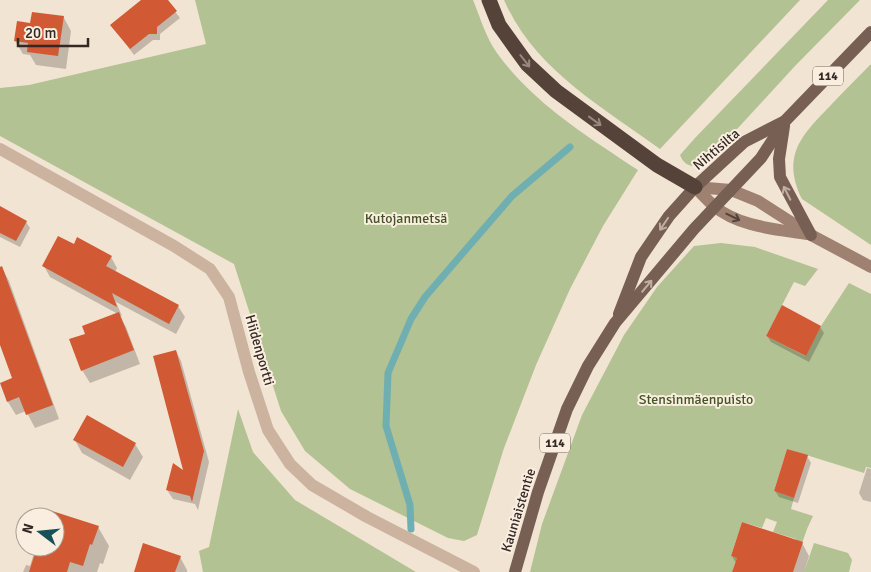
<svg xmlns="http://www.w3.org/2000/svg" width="871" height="572" font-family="Signika,sans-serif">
<rect width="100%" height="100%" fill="#f2e4d3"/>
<g fill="#b2c293">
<path d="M195,0H473C480,17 486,38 497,53C533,103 587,136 638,170L603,226L570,289L536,365L504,448L477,535L464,541L448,538L350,489L305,451L281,411L234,264L0,136V88L29,85L206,44Z"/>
<path d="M504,0H800L660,149C602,107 534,69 504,0Z"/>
<path d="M828,0H860L795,66L704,165C693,168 684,166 680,155L695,138Z"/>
<path d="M871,64V245L802,199C781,155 802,135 831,105C844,91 858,77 871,64Z"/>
<path d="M721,243L755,247L818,269L805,286L794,282L766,336L805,356L821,326L849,283L871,294V468L866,467L864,473L787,449L774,491L794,498L791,509L813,516L807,529L798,555L792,553L796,539L773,532L777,522L766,518L762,528L742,522L731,556L737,558L732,572H530L542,524L582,415L624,335L657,287L694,246Z"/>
<path d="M238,409L253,452L295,500L416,572H203L199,551L209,547Z"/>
<path d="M814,543L848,553L852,560L849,572H804Z"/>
</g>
<g fill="#0003">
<path d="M143,0H166L180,18L160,34V40H153L134,55L112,25Z"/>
<path d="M64,18L71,31L66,69L36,65L30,55L23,54L15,41Z"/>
<path d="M0,208L26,222L30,228L20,247L0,237Z"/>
<path d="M74,246L111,257L117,268L115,272L178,306L185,317L176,334L116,302L122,316L119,315L126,327L140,364L90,383L82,370L86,334L118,314L50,277L44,266Z"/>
<path d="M2,268L9,281L59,419L35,428L26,411L16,415L8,402L1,384L14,379L0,338V269Z"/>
<path d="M820,327L824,333L809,362L771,342L767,336Z"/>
<path d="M176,351L181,361L209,462L198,510L195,504L173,499L167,490L185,472Z"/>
<path d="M75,440L135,444L143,457L130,480L82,453Z"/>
<path d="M807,456L811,463L798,503L779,497L775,491Z"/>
<path d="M867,468L871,469V502L863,500L859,493Z"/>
<path d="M98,527L109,546L103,564L100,563L97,572H23L26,565L30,566L36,547H55V538Z"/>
<path d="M802,543L809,556L804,572H733L736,563L732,556Z"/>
<path d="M180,557L187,570V572H135Z"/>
</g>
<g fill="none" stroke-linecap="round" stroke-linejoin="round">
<path stroke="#70afb1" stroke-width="7" d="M411,529L410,505L386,426L388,373L411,319L425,297L512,196L570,147"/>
</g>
<g fill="#d15933">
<path d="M141,0H168L177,11L157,27V34H149L130,49L110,25Z"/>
<path d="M32,12L64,16L58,56L27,52L28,43L14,41L17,21L30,23Z"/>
<path d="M0,206L27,221L16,241L0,233Z"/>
<path d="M58,236L74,244L77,237L112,256L106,266L179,305L169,324L112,293L117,307L42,266Z"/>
<path d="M2,266L53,405L26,415L19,397L7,402L0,383L12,378L0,345V267Z"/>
<path d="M782,305L821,326L806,356L766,336Z"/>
<path d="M119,312L134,350L81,371L69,339L85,334L82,326Z"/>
<path d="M176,350L204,451L192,502L190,496L166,490L173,463L183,470L153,356Z"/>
<path d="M87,415L136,443L123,467L73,440Z"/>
<path d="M787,449L808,455L794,498L774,491Z"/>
<path d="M49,510L99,526L92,545L90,544L83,566L70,562L67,572H29L37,547H55V517H47Z"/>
<path d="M742,522L803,542L793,572H732L737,558L731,556Z"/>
<path d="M143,543L181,556L175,572H134Z"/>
</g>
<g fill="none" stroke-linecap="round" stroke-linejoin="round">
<path stroke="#cbb39f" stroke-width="12" d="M0,149L174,246L210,269L229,297L249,372L268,430L290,464L312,485L367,517L474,572"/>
<g stroke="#9e8171" stroke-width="12">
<path d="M695,187L731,190L758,201L811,235L871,267"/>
<path d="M695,187C701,193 707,200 714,206C739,227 776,229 807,234"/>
</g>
<g stroke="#775f53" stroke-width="12">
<path d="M784,126L779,159L780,177L811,235"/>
<path d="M619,314L641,257L669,216L695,187L744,142L783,122"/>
<path d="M515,572L538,492L567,409L588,366L615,323L694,229L761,158L785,121L871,32"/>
</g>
<path stroke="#554239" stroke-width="15" d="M489,0L499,25L527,64L556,91L657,165L695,187"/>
</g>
<defs><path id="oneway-shaft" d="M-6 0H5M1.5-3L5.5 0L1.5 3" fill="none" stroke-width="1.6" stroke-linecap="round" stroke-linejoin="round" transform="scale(1.25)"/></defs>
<g stroke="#97877c">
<use href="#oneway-shaft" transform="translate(525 61) rotate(52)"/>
<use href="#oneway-shaft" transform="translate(595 121) rotate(36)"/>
</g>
<g stroke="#bfaea1">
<use href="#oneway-shaft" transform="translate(787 193) rotate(-117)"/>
<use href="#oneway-shaft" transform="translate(664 224) rotate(124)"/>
<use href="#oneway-shaft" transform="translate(647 286) rotate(-50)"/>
</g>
<use stroke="#53433a" href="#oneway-shaft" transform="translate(733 217) rotate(26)"/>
<g text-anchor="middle" stroke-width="4" stroke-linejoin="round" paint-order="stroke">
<g fill="#faeee0" stroke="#6f635c" stroke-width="1">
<rect x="813" y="66.5" width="30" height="19" rx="4"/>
<rect x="540" y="433.5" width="30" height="19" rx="4"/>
</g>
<g font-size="12" font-weight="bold" fill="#332823">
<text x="828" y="80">114</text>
<text x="555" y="447">114</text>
</g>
<g font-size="14" fill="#332823" stroke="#faeee0">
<text transform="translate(716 149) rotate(-40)" y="5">Nihtisilta</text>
<text transform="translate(260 350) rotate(74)" y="5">Hiidenportti</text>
<text transform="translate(518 510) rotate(-73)" y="5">Kauniaistentie</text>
</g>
<g font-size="14" fill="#435425" stroke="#faeee0">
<text x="406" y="223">Kutojanmetsä</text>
<text x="696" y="404">Stensinmäenpuisto</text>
</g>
</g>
<g transform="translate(40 532) rotate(286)"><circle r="24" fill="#faeee0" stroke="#aa9f94"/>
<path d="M0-4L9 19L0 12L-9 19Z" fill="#165358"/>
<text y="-8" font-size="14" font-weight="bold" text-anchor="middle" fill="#332823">N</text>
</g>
<path d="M18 38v8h70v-8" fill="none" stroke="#332823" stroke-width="2.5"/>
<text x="25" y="38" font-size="15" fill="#332823" stroke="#faeee0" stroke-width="4" paint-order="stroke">20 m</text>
</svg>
